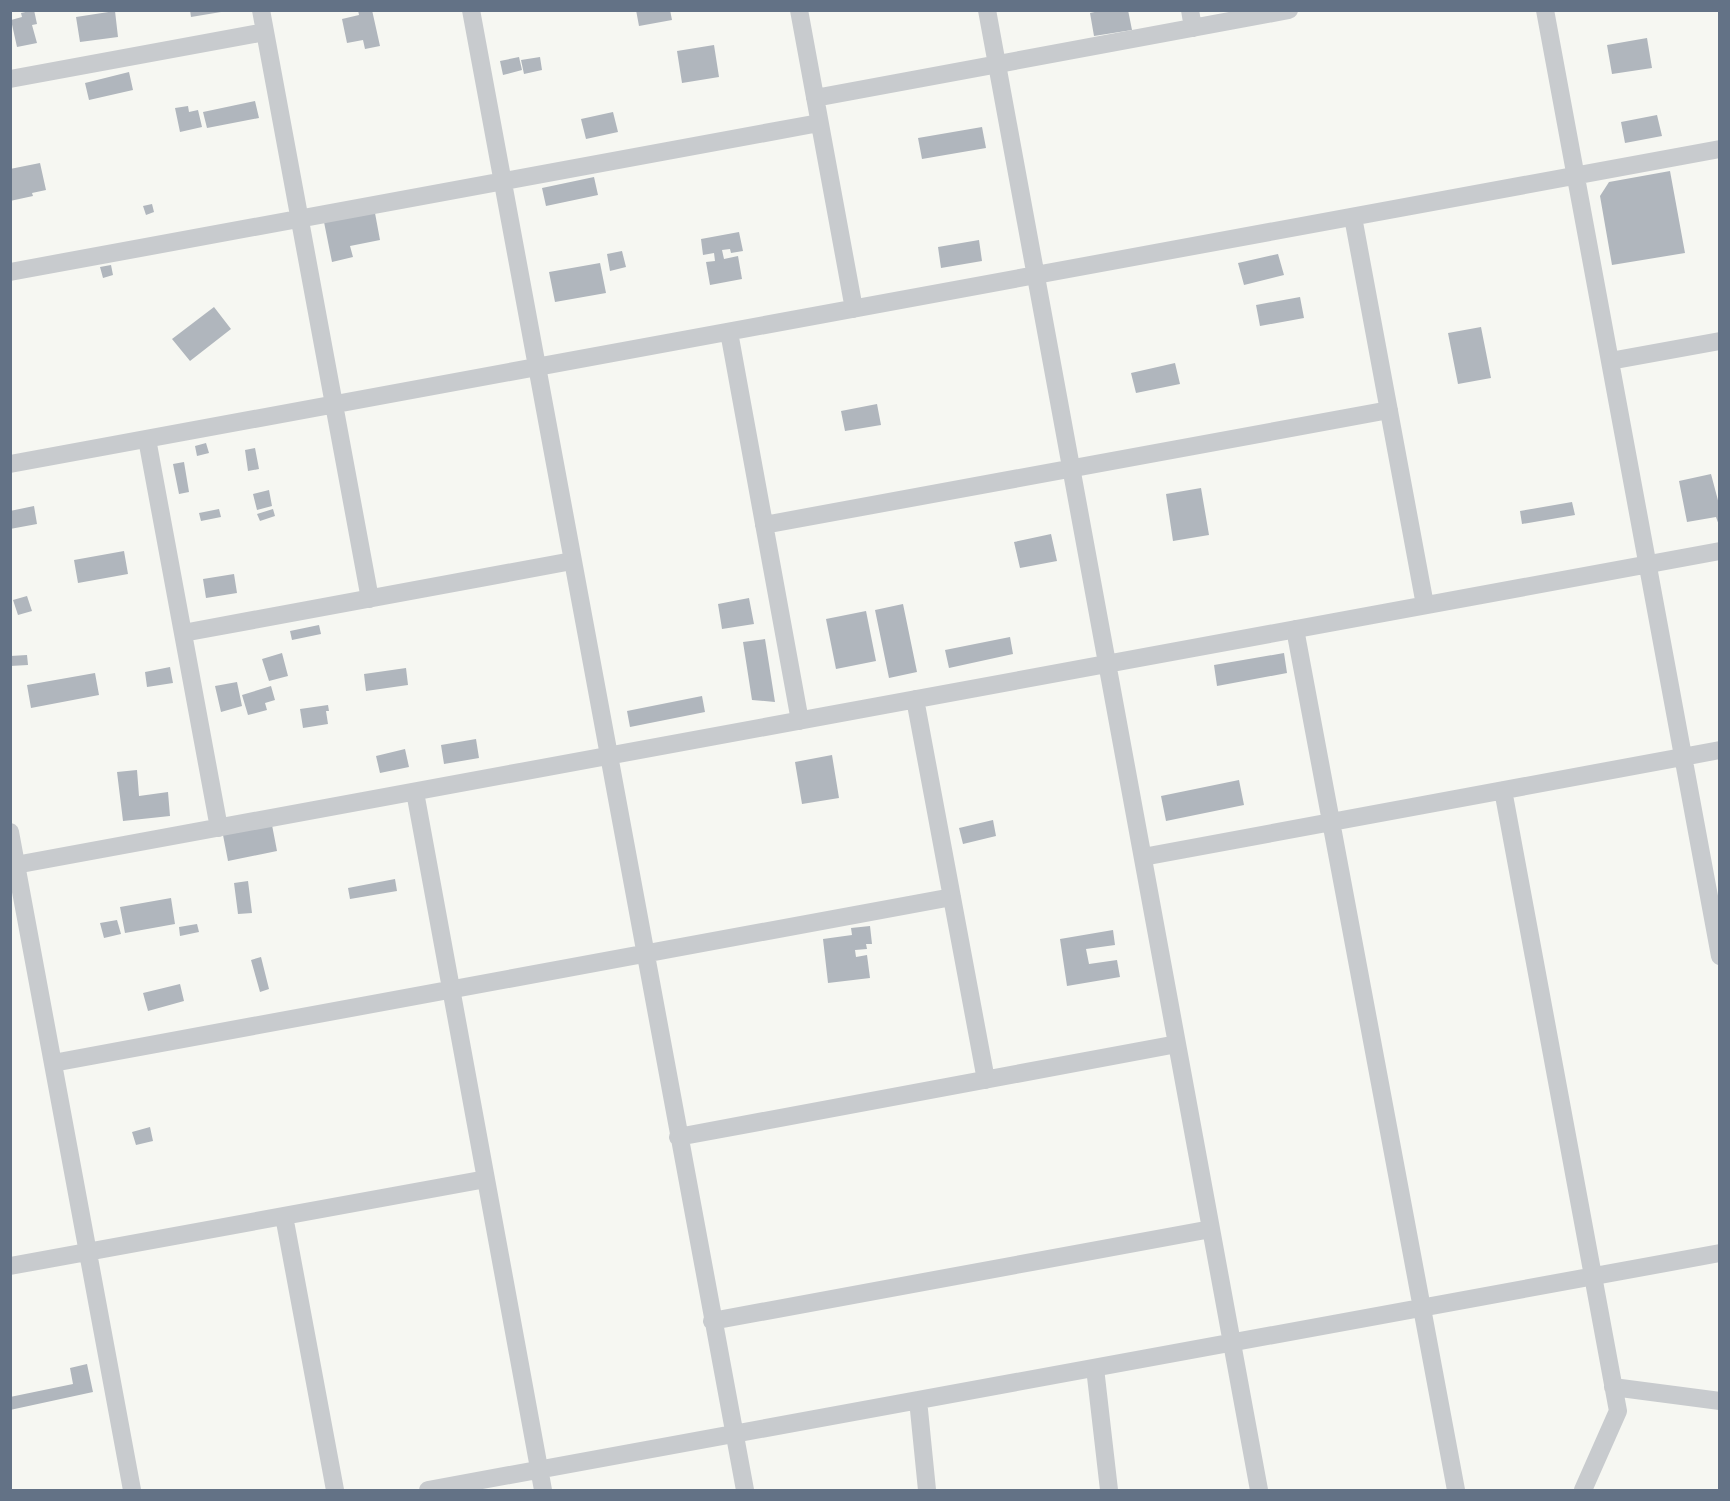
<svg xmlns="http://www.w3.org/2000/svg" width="1730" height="1501" viewBox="0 0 1730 1501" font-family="Raleway,sans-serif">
  <rect width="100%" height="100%" fill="#f6f7f2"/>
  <!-- building -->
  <path fill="#b0b6bd" d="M34,10L37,24L32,25L37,43L17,47L11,20L22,17L21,13Z
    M190,10H221V12L191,17Z
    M358,10H372L380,46L365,49L363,40L347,43L342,19L359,15Z
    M636,10H670L672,20L639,26Z
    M1104,10H1128L1132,30L1094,36L1090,13Z
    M115,11L118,37L80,42L76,17Z
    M1647,38L1652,68L1612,74L1607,45Z
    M714,45L719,77L682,83L677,51Z
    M519,57L522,70L503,75L500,61Z
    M540,57L542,70L524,74L521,60Z
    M129,72L133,90L89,100L85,83Z
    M255,101L259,118L207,128L203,112Z
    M188,106L189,112L198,110L202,127L180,132L175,108Z
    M613,112L618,132L586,139L581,119Z
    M1657,115L1662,136L1625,143L1621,122Z
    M982,127L986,148L922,159L918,138Z
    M40,163L46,190L32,193L33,196L10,201V169Z
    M1670,171L1685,253L1612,265L1600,196L1609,182Z
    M594,177L598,195L546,206L542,188Z
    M152,204L154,212L146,215L143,206Z
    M375,213L380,240L350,246L353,257L332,262L324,222Z
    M739,232L743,251L731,253L730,249L722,250L724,259L738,256L742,279L710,285L706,262L715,261L714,253L703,255L701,239Z
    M979,240L982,261L941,268L938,247Z
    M622,251L626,267L610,271L607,254Z
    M1278,254L1284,275L1244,285L1238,263Z
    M600,263L606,293L555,302L549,272Z
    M111,265L113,275L103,278L100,267Z
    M1300,297L1304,318L1260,326L1256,305Z
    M214,307L231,329L190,361L172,339Z
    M1481,327L1491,378L1458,384L1448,333Z
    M1175,363L1180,384L1136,393L1131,373Z
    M877,404L881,425L845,431L841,411Z
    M206,443L209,453L197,456L195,446Z
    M255,448L259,469L248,471L245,450Z
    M184,462L189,492L179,494L173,464Z
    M1711,474L1720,508V528L1716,517L1687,522L1679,481Z
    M1201,488L1209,535L1173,541L1166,494Z
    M269,490L272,506L257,510L253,494Z
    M1572,502L1575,515L1522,524L1520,511Z
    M34,506L37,524L10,529V511Z
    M219,509L221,517L201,521L199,513Z
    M273,509L275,516L260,521L257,514Z
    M1051,534L1057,561L1020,568L1014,542Z
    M124,551L128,574L78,583L74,560Z
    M234,574L237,593L206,598L203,579Z
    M27,596L32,611L18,615L13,600Z
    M749,598L754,624L722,629L718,604Z
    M903,604L917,672L889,678L875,610Z
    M866,611L876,661L836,669L826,619Z
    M319,625L321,634L292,640L290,631Z
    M1010,637L1013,654L949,668L945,650Z
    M765,639L775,702L752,700L743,642Z
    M282,653L288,676L269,681L262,659Z
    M1284,653L1287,673L1217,686L1214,665Z
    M27,655L28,665L10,666V656Z
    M170,667L173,683L147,687L145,672Z
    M406,668L408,685L366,691L364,674Z
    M95,673L99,695L31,708L27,685Z
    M237,682L242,706L221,712L215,686Z
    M271,686L275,700L265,703L267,710L248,715L242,695Z
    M702,696L705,712L630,727L627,711Z
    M328,705L329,711H326L328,724L303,728L300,709Z
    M476,739L479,758L444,764L441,745Z
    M405,749L409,767L380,773L376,756Z
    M832,755L839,798L802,804L795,762Z
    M137,770L139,796L168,792L170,816L123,821L117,772Z
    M1239,780L1244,805L1166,821L1161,796Z
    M993,820L996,836L963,844L959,828Z
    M272,825L277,851L228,861L223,835Z
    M395,879L397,891L350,899L348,888Z
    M248,881L252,913L238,914L234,883Z
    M171,898L175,924L125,933L120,907Z
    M117,920L121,934L104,938L100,923Z
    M197,924L199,932L180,936L179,927Z
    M870,926L872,944H866L867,949L855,950L856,957L867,955L870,978L828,983L823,939L852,935L851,928Z
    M1113,930L1115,945L1086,949L1089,964L1117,960L1120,977L1067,986L1060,939Z
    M261,957L269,989L260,992L251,960Z
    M180,984L184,1001L148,1011L143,993Z
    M150,1127L153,1141L136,1145L132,1132Z
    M87,1364L93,1392L10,1410V1397L73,1384L70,1368Z"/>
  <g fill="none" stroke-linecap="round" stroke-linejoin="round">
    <!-- minor -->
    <path stroke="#c8cbce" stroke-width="18" d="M261,10L370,599
      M471,10L745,1490
      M799,10L854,309
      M987,10L1259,1490
      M1190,10L1193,28
      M1545,10L1720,956
      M10,79L265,32
      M815,98L1289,10
      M1353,217L1425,605
      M10,272L819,123
      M729,332L800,721
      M1610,361L1720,341
      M147,439L219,828
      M10,464L1720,149
      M764,525L1389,410
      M1295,629L1456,1490
      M183,633L572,561
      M915,699L986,1080
      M1503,790L1618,1411L1583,1490
      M415,792L543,1490
      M10,832L132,1490
      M1143,857L1720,750
      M10,866L1720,551
      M53,1063L952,897
      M678,1137L1177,1044
      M284,1216L335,1490
      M10,1266L486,1179
      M712,1321L1211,1229
      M1095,1368L1109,1490
      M1613,1387L1720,1401
      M918,1400L927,1490
      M428,1490L1720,1253"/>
  </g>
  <!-- border -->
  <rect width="1730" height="1501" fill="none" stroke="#637286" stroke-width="24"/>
</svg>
